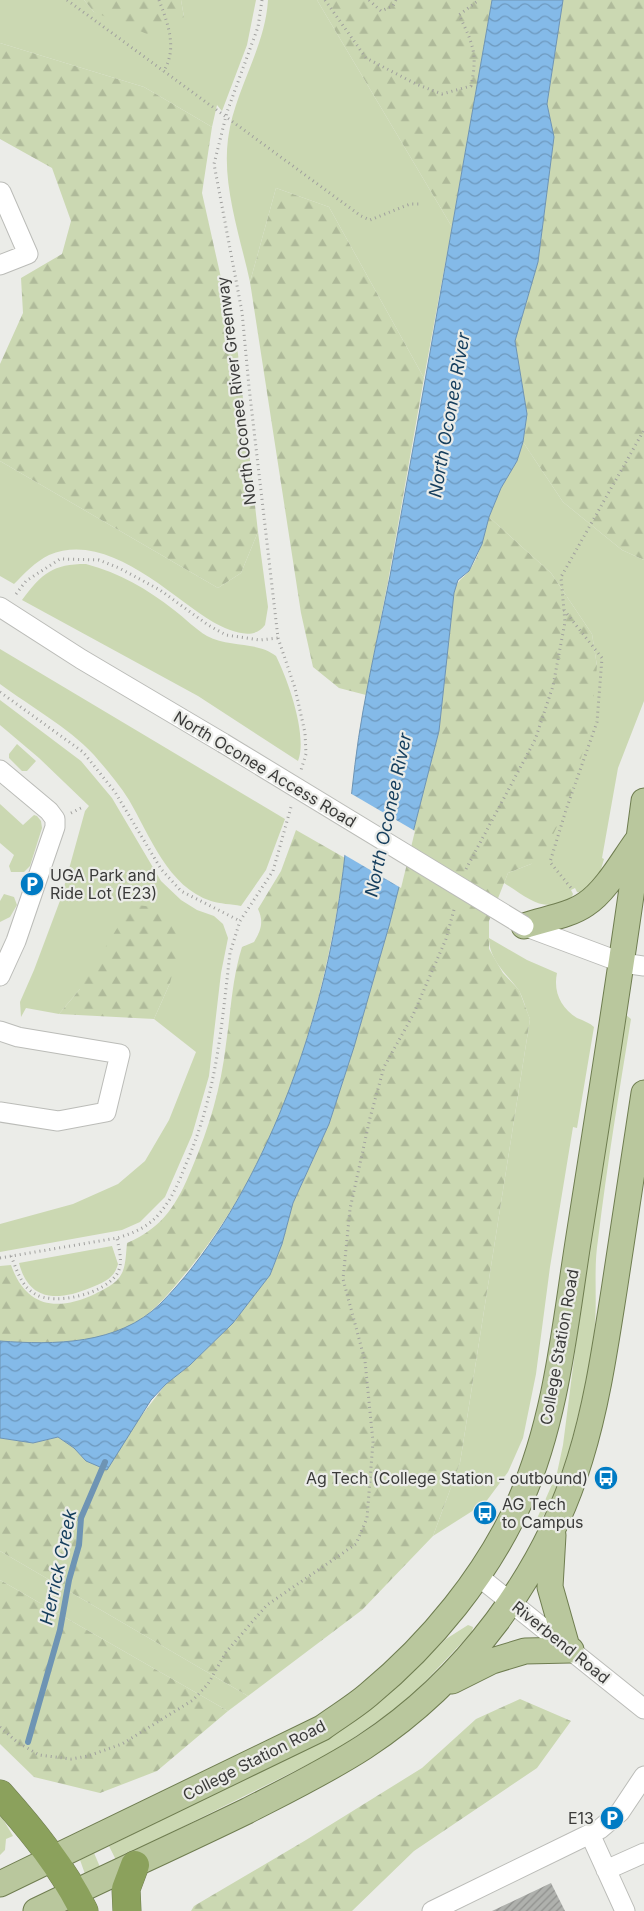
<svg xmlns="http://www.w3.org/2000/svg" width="644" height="1911" viewBox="0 0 644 1911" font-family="Inter,sans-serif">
  <defs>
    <pattern id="forest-firs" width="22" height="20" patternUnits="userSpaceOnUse" patternTransform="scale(1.25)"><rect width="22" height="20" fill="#cbd8b2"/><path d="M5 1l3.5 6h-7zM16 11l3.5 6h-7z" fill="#afba9a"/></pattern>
    <pattern id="water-waves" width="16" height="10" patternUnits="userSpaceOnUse" patternTransform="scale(1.25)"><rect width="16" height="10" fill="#84bae8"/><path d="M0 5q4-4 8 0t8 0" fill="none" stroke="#6d98bd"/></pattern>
    <pattern id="building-hatch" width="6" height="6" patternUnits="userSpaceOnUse" patternTransform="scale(1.25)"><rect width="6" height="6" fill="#afb1ad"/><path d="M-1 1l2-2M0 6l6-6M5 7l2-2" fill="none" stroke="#90918e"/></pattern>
  </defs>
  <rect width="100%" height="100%" fill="#ebece8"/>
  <!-- grass -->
  <path fill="#cbd8b2" d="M0,0H84L94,12L184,17L181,0H256L247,45L222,111L217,105L212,127L144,87L0,43Z
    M268,0H317L452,227L424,378L329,207L276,188L250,282C240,236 222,186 228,139C234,91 265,49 268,0Z
    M523,442L563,502L622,550L644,560V701L618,768L602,858L604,859L599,876L584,894L577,892L575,888L571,890L573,894L570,901C539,912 529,898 504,883L508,873L531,864L597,666L592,634L551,573L489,517L501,488L517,461Z
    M0,461L218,588L241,573L258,532L268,607L265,625C253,642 228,630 213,622C169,595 107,530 49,555C35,562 25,573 14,584L0,576Z
    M86,564C120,573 147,589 174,610C185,618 195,629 207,636C230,648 257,641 276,656C288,680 308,736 298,761L198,696L22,600C42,573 53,564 86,564Z
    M0,649L285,819L266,870L241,906C231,904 220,904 211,901C168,887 150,836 129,800C119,784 106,769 94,755C68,727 31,707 0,684Z
    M0,700L81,761L112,798L161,881L181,900L197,910L214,916L223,924L228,938L221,973L209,1076L192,1135L165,1197L140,1222L122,1230L0,1252V1224L73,1204L118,1184L145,1161L169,1120L196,1052L154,1019L170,983L80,989L59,1014L26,1008L21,1017L20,1002L34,970L61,898L85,811L89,806L39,758L0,725Z
    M17,744L36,761L27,771H22L9,758V754Z
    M0,804L23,825L34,815L37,816L41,821L42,828L30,866L24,872H11L9,866L14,855L0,843Z
    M4,894L14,897L17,905L10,917L0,922V901Z
    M489,938L527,960L557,973C553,992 561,1008 577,1018C584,1021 590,1023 594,1027L577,1128L573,1127L550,1267L536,1374L523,1438L508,1472L485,1503L433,1536L460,1463L530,1019C526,1010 523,997 518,989C506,973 489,960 489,938Z
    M626,1015L631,1019C619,1092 607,1166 598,1240C593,1271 598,1303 594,1334C589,1374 562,1507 532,1530L557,1473L563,1445L578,1328L624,1016Z
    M112,1246L118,1264C114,1279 104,1282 90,1288C58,1301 29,1302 19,1263Z
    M0,1551L248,1696L228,1711L0,1580Z
    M468,1625L473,1627L472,1632L419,1688L394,1710L333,1752L116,1860L109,1846L317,1743L381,1699L405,1679L446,1639Z
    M0,1814L13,1836L6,1839L5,1850L0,1855Z
    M94,1853L100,1867L85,1874L80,1860Z"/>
  <!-- forest -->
  <path fill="url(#forest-firs)" d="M84,0H181L184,17L147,34L94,12Z
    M317,0H492L452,227Z
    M563,0H644V560L622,550L563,502L523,442L527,414L515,341L538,262L554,137L547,104Z
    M0,43L144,87L212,127L202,193L238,354L258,532L241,573L218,588L0,461V364L23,313L21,278L62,254L71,221L52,168L0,139Z
    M276,188L329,207L424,378L389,576L366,695L339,688L313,667L301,613L250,282Z
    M489,517L551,573L592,634L597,666L591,722L569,802L547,847L531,864L508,873L489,921V949L503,973L519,990L530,1019L460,1463L433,1536L362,1610L248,1696L0,1551V1438L33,1443L58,1437L74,1448L86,1461L138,1420L166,1384L190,1365L233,1323L270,1275L282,1244L293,1203L329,1124L354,1047L389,926L439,731L454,593C459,577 461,581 469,571C480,556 484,534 489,517Z
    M296,830L345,858C326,1002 283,1153 190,1268C173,1288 157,1310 134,1324C96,1346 42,1344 0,1341V1266L11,1265C26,1307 56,1312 95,1294C104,1289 117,1284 122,1273C126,1265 126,1252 127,1243C164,1227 177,1204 192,1168C209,1128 221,1088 226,1044C231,1011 232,979 242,947L254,942C261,930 264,922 258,909L281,871Z
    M137,905L153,907L175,920L180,943L170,983L154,1019L59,1014L80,989L127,912Z
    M0,1580L228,1711L157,1771L100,1793L34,1777L0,1744Z
    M520,1699L571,1721L537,1768L414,1851L352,1911H191L194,1906L306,1840L422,1768L476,1719Z"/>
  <!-- water -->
  <path fill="url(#water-waves)" stroke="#6e94b4" d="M492,0H563L547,104L554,137L538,262L515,341L527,414L523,442L517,461L501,488L489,517L482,544L469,571L458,580L454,593L439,731L389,926L354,1047L329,1124L293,1203L282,1244L270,1275L233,1323L190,1365L166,1384L151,1400L107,1470L86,1461L74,1448L58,1437L33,1443L0,1438V1341C54,1345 118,1345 160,1304C252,1212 313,1051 335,925C348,854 350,782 363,711C371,666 381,621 390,576C425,384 458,192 492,0Z"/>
  <!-- pier -->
  <path fill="#ebece8" d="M350,793L415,831L401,888L343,854Z"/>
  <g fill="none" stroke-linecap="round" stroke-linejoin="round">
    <!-- stream -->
    <path stroke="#6e94b4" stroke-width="6" d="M28,1742L60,1630L69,1580L79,1545L81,1518L105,1462"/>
  </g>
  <!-- building -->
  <path fill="url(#building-hatch)" d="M551,1883L565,1911H492Z"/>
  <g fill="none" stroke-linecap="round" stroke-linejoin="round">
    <!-- minor casing -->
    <g stroke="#bbbcb8" stroke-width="21">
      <path id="minor" d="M0,265L28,254L1,192
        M0,607L81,659L223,743
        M0,770L49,811L55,819V827L16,941L0,976
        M524,926L623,963L644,966
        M0,1031L18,1037L120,1054L106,1112L58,1121L0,1112
        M478,1576L644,1709
        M590,1834L625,1911
        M606,1870L644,1853
        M432,1911L600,1829L620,1812L644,1776"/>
    </g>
    <!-- major casing -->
    <g stroke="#6f7d50" stroke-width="27">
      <path id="major" d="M524,926C544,919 569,916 586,904C606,891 623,860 637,841
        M553,1535L550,1587L567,1647
        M452,1681L492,1661L525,1651L571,1650
        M0,1884L322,1728C337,1717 354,1707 368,1695C431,1643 487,1575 521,1499C557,1417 565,1324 579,1236C602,1091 625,946 644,801
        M36,1911C106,1877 177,1845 247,1811C286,1791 327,1771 364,1747C465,1681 545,1574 580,1459C597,1404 605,1348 614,1291C624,1225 634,1159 644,1093"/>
    </g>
    <!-- highway casing -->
    <g stroke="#6f7d50" stroke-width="29">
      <path id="highway" d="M0,1794C32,1830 63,1868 84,1911
        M127,1911L126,1889L135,1865"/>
    </g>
    <!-- path -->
    <path stroke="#a0a09e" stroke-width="3" stroke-dasharray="1 4" stroke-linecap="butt" d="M67,0L361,216L370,220L410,204H422
      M159,0C168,24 178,49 163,72
      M262,0L258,27L227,112L214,164L242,312L249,387L278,638L295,688L305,733L306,754L301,770
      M325,0L366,58L416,84L442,94L471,86C478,54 473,44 459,15L479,0
      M369,0L381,11L393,6L396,0
      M16,594L26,581L60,559L99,560L119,568L160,590L208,625L226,635L260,640L278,638
      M564,610L602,658L597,722L566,810L550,862L571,888
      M0,692L83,752L115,792L161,869L181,891L240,921
      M71,813L81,808
      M466,869L535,740L553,686L565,622L561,577L644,430
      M11,1256C17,1270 21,1286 35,1294C54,1306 107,1294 118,1272C123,1262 119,1249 117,1238
      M0,1258L117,1238C134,1233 148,1227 159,1214C172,1199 179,1182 186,1164C217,1092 221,1030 230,953L240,921L273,871L291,807
      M0,1727L17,1742L39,1755L71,1759L88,1756L122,1744L193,1700L208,1684L226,1652L267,1605L356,1544L367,1518L373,1442L365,1361L343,1279L350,1209L370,1118L384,1067L413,1015L446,939L455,906"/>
    <!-- minor -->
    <use href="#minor" stroke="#fff" stroke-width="19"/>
    <!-- major -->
    <use href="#major" stroke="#b9c79d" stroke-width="25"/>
    <!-- highway -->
    <use href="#highway" stroke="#8ba15c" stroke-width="28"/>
    <!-- minor-bridge casing -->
    <g stroke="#bbbcb8" stroke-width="21" stroke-linecap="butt">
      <path id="minor-bridge" d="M223,743L524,926"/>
    </g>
    <!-- minor-bridge -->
    <use href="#minor-bridge" stroke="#fff" stroke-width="19"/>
  </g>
  <!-- icons -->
  <defs>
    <g id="parking-disc" transform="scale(1.25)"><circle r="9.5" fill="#007bc4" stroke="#ebece8"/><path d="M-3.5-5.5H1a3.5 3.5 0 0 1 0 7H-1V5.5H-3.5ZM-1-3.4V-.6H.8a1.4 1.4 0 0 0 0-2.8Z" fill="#fff"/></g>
    <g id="bus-disc" transform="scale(1.25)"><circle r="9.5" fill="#007bc4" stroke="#ebece8"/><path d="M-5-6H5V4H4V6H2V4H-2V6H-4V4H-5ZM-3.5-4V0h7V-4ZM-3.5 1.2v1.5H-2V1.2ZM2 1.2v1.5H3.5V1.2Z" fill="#fff"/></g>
  </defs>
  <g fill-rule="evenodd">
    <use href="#parking-disc" x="32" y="884"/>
    <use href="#bus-disc" x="606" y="1478"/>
    <use href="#bus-disc" x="485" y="1513"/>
    <use href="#parking-disc" x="612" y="1818"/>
  </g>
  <g text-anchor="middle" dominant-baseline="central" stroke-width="4.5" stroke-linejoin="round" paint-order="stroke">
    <!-- street labels -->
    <g font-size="16" fill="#3b3b3a" stroke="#ebece8">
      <text transform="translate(236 391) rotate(-97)">North Oconee River Greenway</text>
      <text transform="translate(265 769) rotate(31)">North Oconee Access Road</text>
      <text transform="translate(559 1347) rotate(-80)">College Station Road</text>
      <text transform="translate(561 1642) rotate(39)">Riverbend Road</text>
      <text transform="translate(254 1760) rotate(-27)">College Station Road</text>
    </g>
    <!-- poi labels -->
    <g font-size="16" fill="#3b3b3a" stroke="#ebece8" text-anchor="start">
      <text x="50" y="875">UGA Park and<tspan x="50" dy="18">Ride Lot (E23)</tspan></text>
      <text x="588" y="1478" text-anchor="end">Ag Tech (College Station - outbound)</text>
      <text x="502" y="1504">AG Tech<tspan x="502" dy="18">to Campus</tspan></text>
      <text x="594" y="1818" text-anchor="end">E13</text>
    </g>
    <!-- water labels -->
    <g font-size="18" font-style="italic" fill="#153e5d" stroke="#ebece8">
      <text transform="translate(449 415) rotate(-80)">North Oconee River</text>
      <text transform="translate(388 815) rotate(-78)">North Oconee River</text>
      <text transform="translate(58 1567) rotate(-78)">Herrick Creek</text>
    </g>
  </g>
</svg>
